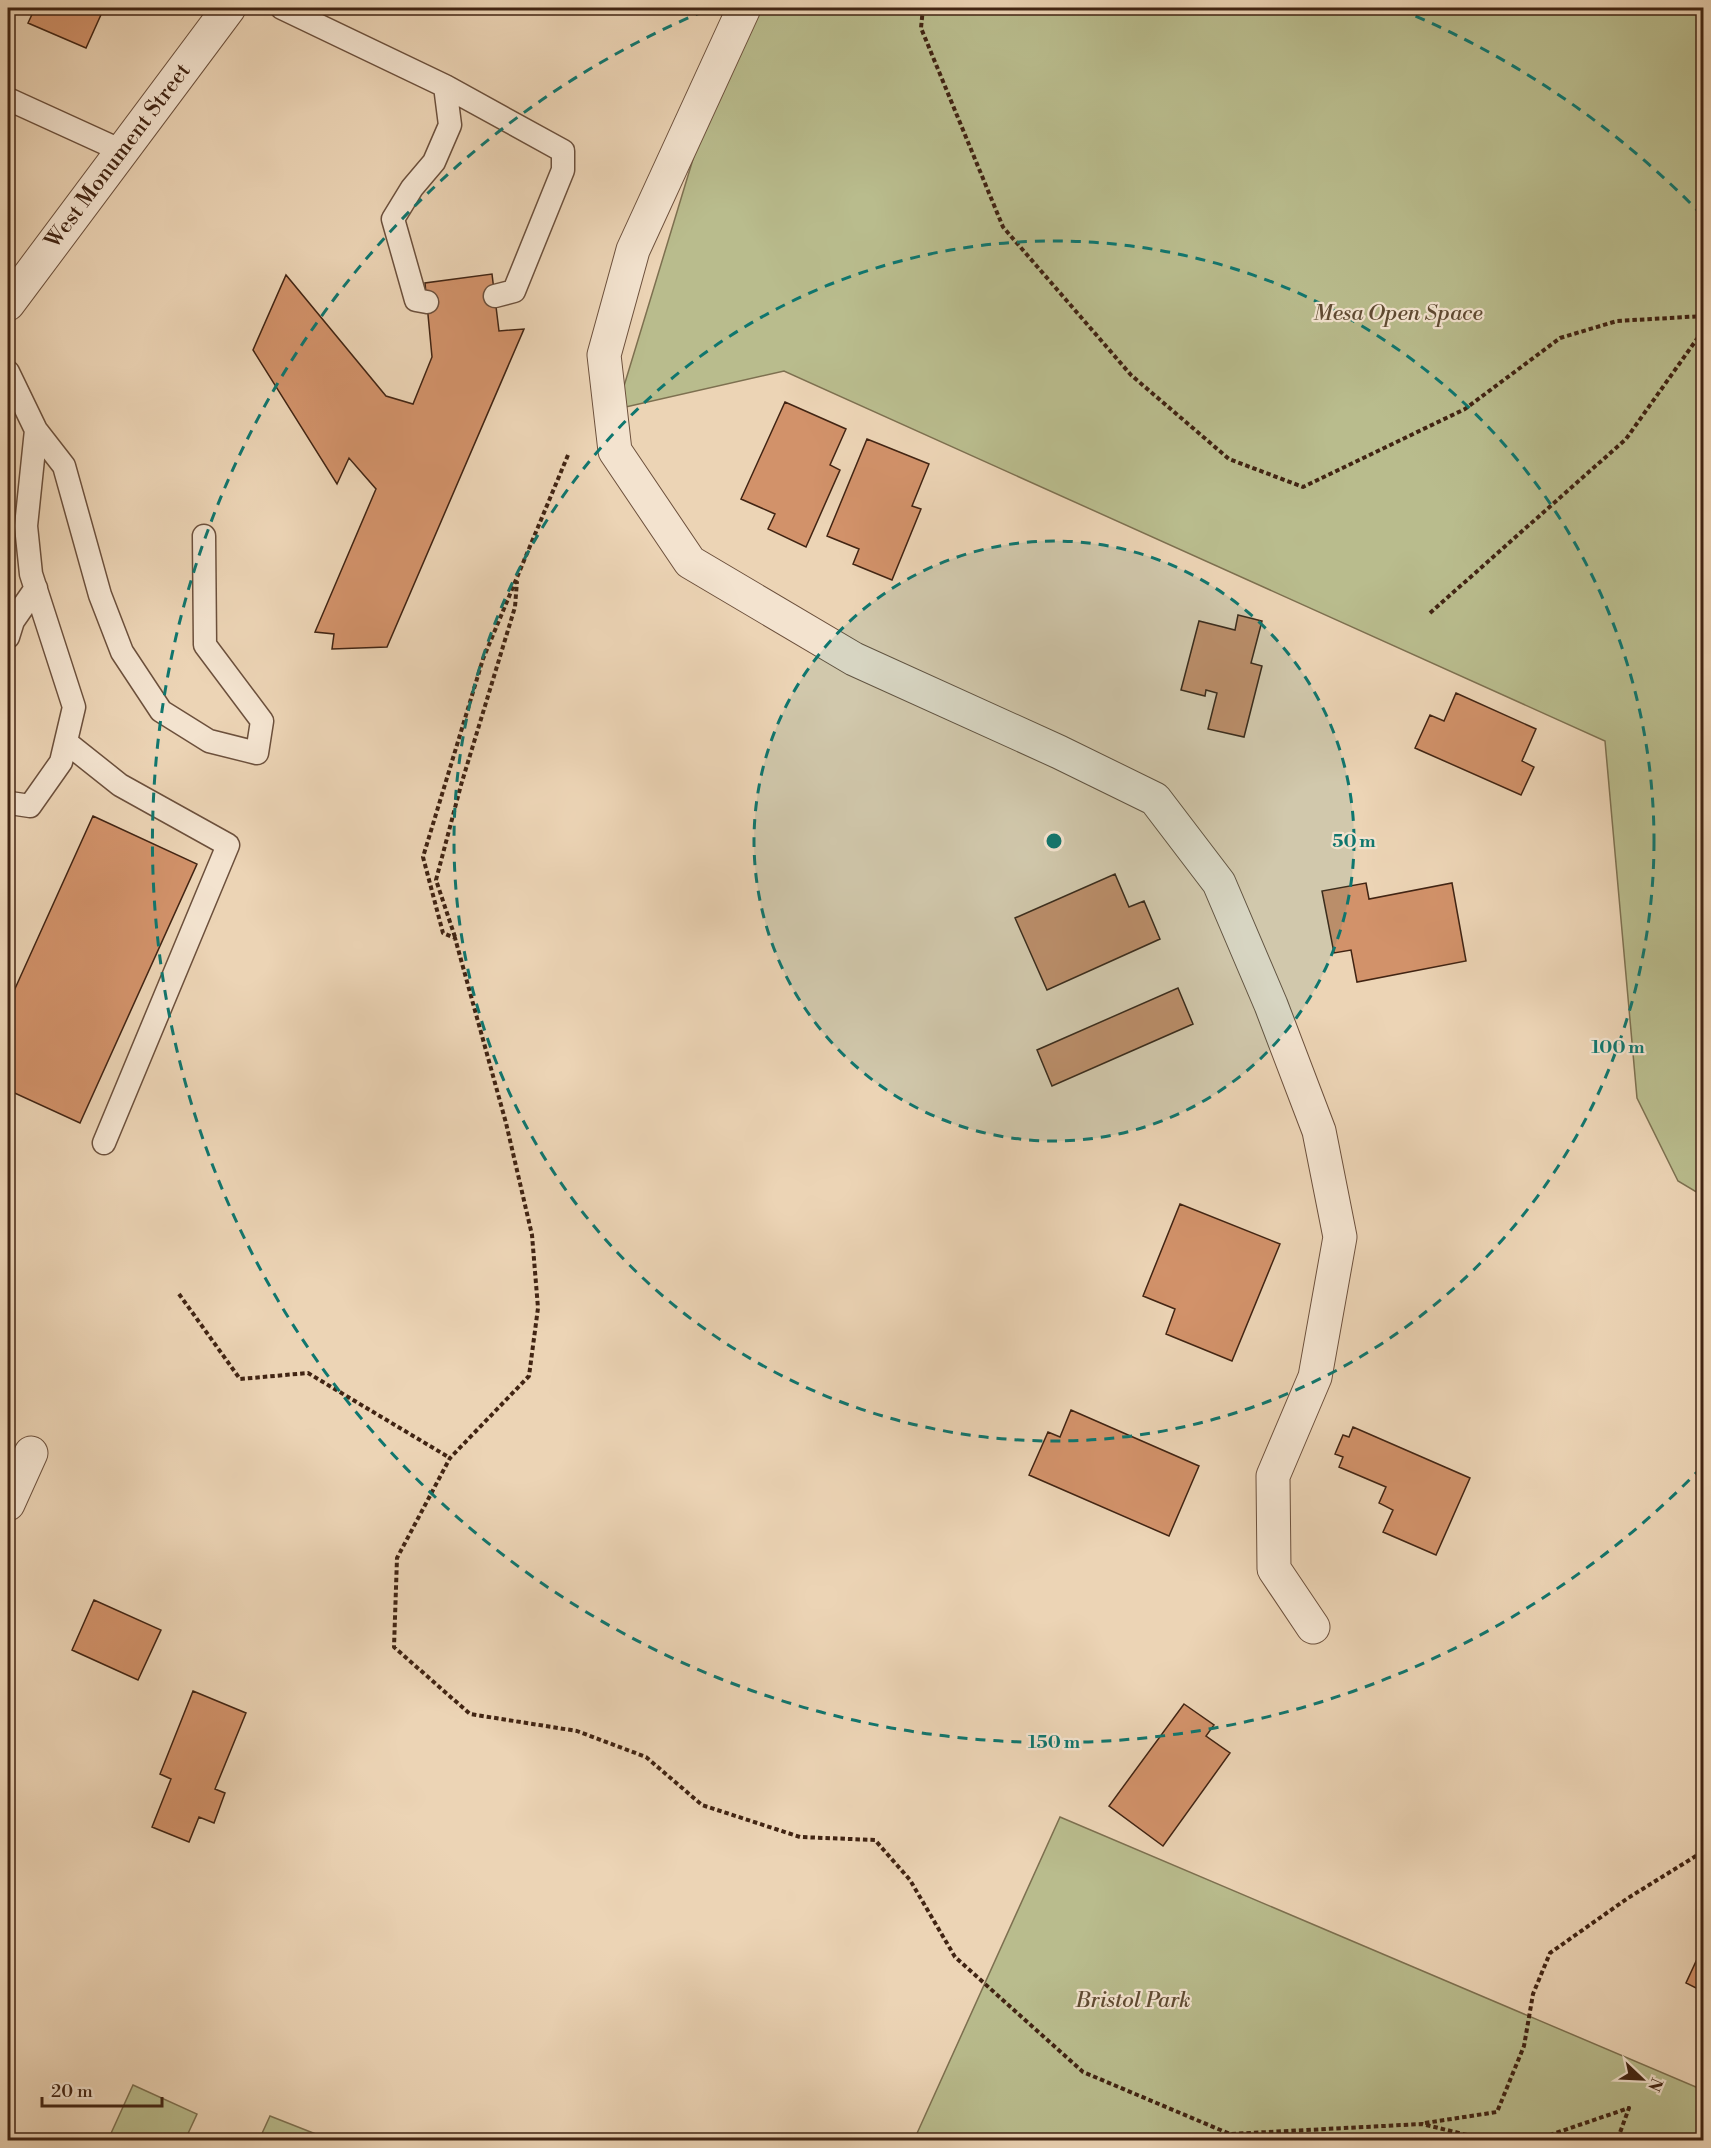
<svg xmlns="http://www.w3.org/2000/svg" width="1711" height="2148" viewBox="0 0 1711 2148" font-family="'Libre Bodoni',serif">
  <rect width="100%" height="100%" fill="#ecd4b5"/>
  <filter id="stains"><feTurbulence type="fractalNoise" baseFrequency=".00333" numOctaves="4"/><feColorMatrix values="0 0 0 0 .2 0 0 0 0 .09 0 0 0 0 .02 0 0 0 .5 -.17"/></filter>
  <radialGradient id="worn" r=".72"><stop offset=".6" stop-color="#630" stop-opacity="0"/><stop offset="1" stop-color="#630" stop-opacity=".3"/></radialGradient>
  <!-- green -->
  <path fill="#b9bc8d" stroke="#7d7050" stroke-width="1.5" d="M739,8H1703V1196L1678,1181L1637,1098L1605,741L784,371L617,409Z
    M1060,1817L1703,2090V2140H914Z
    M133,2085L197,2114L185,2140H108Z
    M270,2116L331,2140H259Z"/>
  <!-- building -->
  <path fill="#d2926a" stroke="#412413" stroke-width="1.5" d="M35,8H104L86,48L28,23Z
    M492,274L499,331L524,329L387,647L332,649L334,634L315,632L376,489L349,458L337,484L253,350L286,275L386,396L413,404L432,357L425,283Z
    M785,402L846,429L830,465L840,470L806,547L768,529L775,514L741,499Z
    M867,439L929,464L912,506L921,509L892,580L853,564L859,549L827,536Z
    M1238,615L1262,621L1251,663L1262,666L1244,737L1208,729L1217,693L1206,690L1205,696L1181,690L1199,621L1235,630Z
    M1456,693L1536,729L1522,761L1534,767L1521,795L1415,748L1430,715L1444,721Z
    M93,816L197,864L80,1123L8,1090V994L9,991L13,993Z
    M1115,874L1129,907L1144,901L1160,939L1047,990L1015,918Z
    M1366,883L1369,899L1452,883L1466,961L1357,982L1351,950L1334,953L1322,891Z
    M1178,988L1193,1024L1052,1086L1037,1050Z
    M1180,1204L1280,1244L1232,1361L1166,1334L1175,1309L1143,1296Z
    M1071,1410L1199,1466L1169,1536L1029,1475L1048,1432L1060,1437Z
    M1353,1427L1470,1478L1436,1555L1383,1532L1393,1510L1379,1503L1386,1487L1339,1467L1343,1457L1335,1454L1343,1435L1349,1437Z
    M94,1600L161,1630L138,1680L72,1650Z
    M193,1691L246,1713L215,1789L225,1793L214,1823L199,1817L189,1842L152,1827L171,1779L160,1774Z
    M1184,1704L1214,1725L1206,1736L1230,1753L1163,1846L1109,1806Z
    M1704,1944V1992L1686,1983Z"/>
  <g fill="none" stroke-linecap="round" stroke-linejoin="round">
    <!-- service casing -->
    <g stroke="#6c503c" stroke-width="25">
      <path id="service" d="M282,8L445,86L563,151V170L514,291L495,296
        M8,99L122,151
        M427,302L416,300L393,219L412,188L434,162L450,125L445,86
        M8,372L36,430L26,526L31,574L74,707L61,762L30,806L10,803L8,801
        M36,430L64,466L100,595L122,652L161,711L209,741L257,753L262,721L205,645L204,536
        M8,637L13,621L36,588
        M66,742L120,785L228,845L104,1143"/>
    </g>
    <!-- minor casing -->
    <g stroke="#6c503c" stroke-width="35">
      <path id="minor" d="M744,8L633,250L604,355L615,451L690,562L854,659L1059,752L1155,799L1219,883L1271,1005L1319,1131L1340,1237L1315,1377L1273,1476L1274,1569L1313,1627
        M8,304L229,8
        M8,1504L31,1453"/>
    </g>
    <!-- path -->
    <path stroke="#412413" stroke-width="4" stroke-dasharray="4.5 3" stroke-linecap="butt" d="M923,8L921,28L1003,227L1131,375L1229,459L1303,487L1465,409L1560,338L1617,321L1704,316
      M568,455L483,659L423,857L443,933L455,938L506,1123L532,1235L538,1308L529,1376L450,1458L397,1558L394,1647L470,1714L577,1731L646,1757L702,1805L800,1837L875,1840L910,1880L955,1957L1083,2072L1230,2134L1422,2124L1488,2140
      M1430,613L1626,439L1704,329
      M455,937L436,880L461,785L515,607L517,581
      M179,1294L240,1379L308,1373L450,1458
      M1425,2123L1497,2112L1524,2046L1533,1994L1550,1953L1628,1898L1704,1851
      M1520,2140L1544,2137L1629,2108L1618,2138L1615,2140"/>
    <!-- service -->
    <use href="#service" stroke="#f3e3cf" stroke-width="22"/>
    <!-- minor -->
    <use href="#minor" stroke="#f3e3cf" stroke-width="33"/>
  </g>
  <!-- distance rings -->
  <circle cx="1054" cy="841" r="300" fill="#0f766e" fill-opacity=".12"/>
  <g fill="none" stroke="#0f766e" stroke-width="3" stroke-dasharray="10 8">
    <circle cx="1054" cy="841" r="300"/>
    <circle cx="1054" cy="841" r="600"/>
    <path d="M1702 1467A901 901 0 1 1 709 9M1399 9A901 901 0 0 1 1702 215"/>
  </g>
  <g text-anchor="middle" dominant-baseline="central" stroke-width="4.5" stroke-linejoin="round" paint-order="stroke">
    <!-- street labels -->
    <g font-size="22" fill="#412413" stroke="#f3e3cf">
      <text transform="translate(118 156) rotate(-53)">West Monument Street</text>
    </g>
    <!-- park labels -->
    <g font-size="22" font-style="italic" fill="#5f4a32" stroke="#f3e3cf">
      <text x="1398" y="313">Mesa Open Space</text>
      <text x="1133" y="2000">Bristol Park</text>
    </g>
  </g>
  <circle cx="1054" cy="841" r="9" fill="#0f766e" stroke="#f3e3cf" stroke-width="3"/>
  <g font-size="18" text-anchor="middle" font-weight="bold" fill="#0f766e" stroke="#f3e3cf" stroke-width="4.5" stroke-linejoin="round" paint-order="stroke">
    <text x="1354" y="847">50 m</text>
    <text x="1618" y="1053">100 m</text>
    <text x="1054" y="1748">150 m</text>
  </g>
  <!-- margin -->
  <rect width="1711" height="2148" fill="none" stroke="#ecd4b5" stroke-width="30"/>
  <rect x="9" y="9" width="1693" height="2130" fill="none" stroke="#412413" stroke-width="3"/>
  <rect x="15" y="15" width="1681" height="2118" fill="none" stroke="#412413" stroke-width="1.5"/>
  <!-- north arrow -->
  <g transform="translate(1642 2079) rotate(113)" stroke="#f3e3cf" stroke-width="4.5" paint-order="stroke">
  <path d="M0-4.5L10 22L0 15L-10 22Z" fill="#412413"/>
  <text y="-9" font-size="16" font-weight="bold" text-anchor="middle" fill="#412413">N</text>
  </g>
  <!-- scale -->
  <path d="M42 2097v9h120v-9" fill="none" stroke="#412413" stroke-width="3"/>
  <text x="51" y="2097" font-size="18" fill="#412413" stroke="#f3e3cf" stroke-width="4.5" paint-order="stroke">20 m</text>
  <rect width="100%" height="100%" filter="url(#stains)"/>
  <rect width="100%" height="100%" fill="url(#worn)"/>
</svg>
